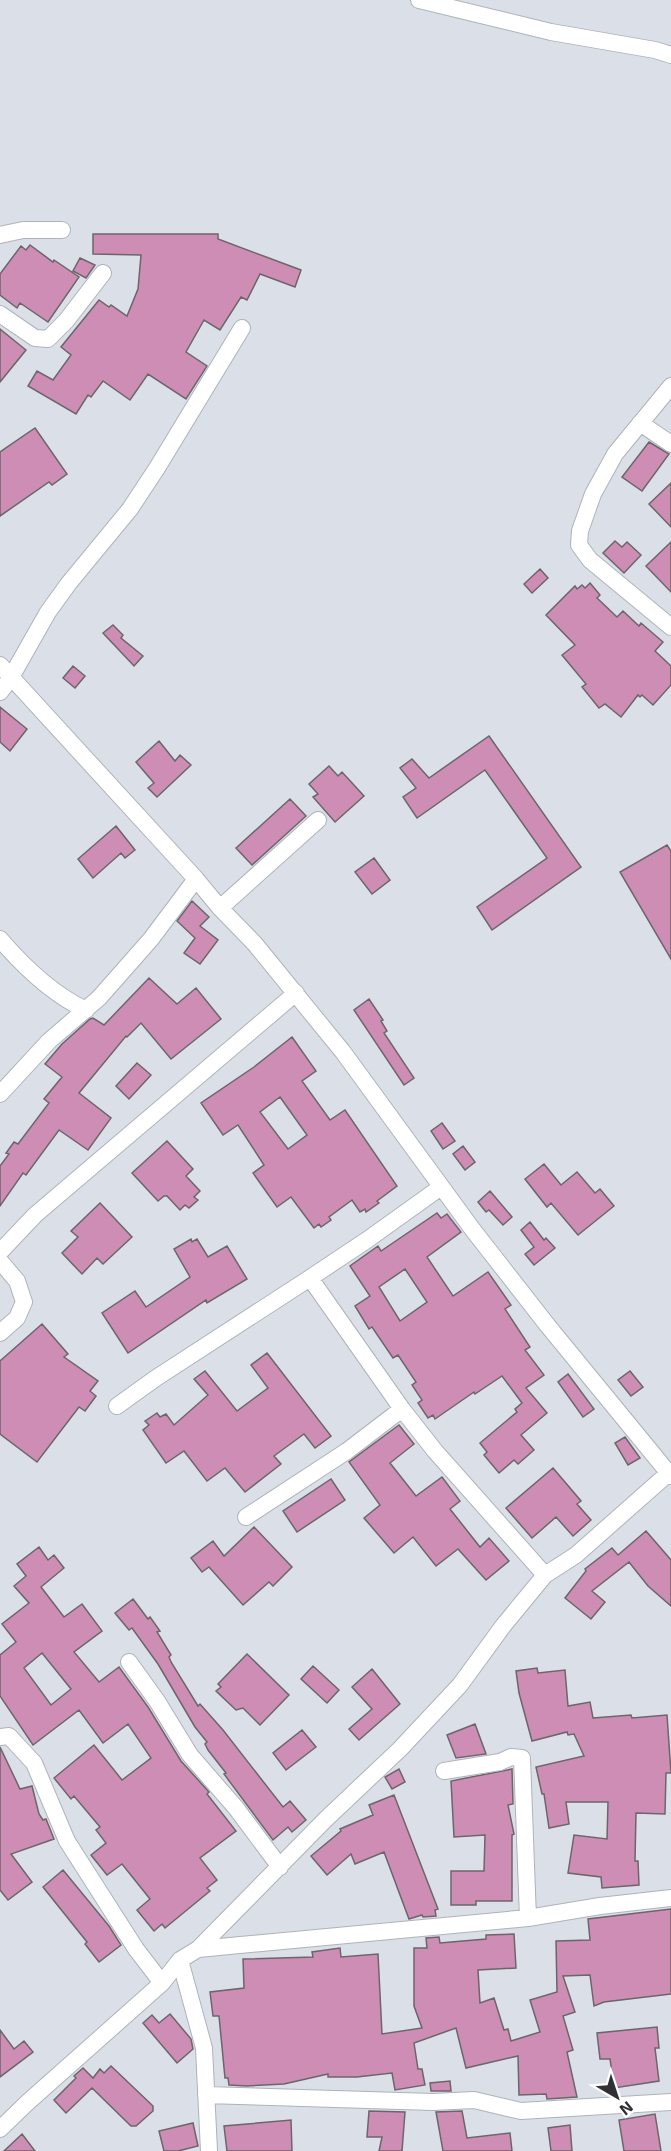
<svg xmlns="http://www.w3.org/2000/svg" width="671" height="2151" viewBox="0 0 671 2151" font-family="'Exo 2',sans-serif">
  <rect width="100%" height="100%" fill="#dbe0e8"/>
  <!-- building -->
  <path fill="#cd8db5" stroke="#6d656a" stroke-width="1.5" fill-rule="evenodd" d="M93,234H218V239L301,270L295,287L260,274L247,300L241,297L220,330L204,320L186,352L207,366L186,399L148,374L130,400L103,381L91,397L88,395L76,414L28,386L37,371L53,380L71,355L61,347L99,300L109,307L111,305L127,316L138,289L141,255L93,254Z
    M30,245L53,262L54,260L79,277L48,322L20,303L17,308L0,295V274L21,246L26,250Z
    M80,258L95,265L86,278L73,271Z
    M0,329L26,350L0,382Z
    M35,428L67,474L52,485L49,482L0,516V452Z
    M649,442L669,454L642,491L622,477Z
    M671,483V527L649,504Z
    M615,541L622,547L627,542L641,555L624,573L603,553Z
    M671,542V592L646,566Z
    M540,569L548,578L532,593L524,584Z
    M590,583L600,595L597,598L617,617L623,611L639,626L641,623L663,642L655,651L671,666V685L653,705L642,695L640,697L638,695L621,717L605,704L599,708L582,687L586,684L562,655L575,645L546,615L575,586L577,589L582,585L585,588Z
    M113,625L123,635L121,638L143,656L134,666L103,633Z
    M73,666L85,676L75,688L63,678Z
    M0,707L27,729L10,751L0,742Z
    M489,736L581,867L492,930L477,907L547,858L485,770L417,818L403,797L416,788L400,768L412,759L429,778Z
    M159,741L175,761L180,755L191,765L157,797L148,788L154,783L136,762Z
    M329,766L338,776L342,772L364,796L335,822L313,797L318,794L309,784Z
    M290,799L306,816L252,865L236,848Z
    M116,826L135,850L125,858L121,853L93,878L78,859Z
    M667,845L671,851V959L620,872Z
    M374,858L390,880L372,894L355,872Z
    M192,901L209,917L200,926L218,940L200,964L184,953L195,938L177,921Z
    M149,978L177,1004L196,988L221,1019L171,1059L141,1023L127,1037L126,1036L79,1093L111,1118L88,1150L59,1130L26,1175L23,1173L0,1206V1166L9,1154L6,1153L14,1142L18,1144L49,1103L44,1099L62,1077L45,1064L62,1044L90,1019L93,1018L104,1025Z
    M369,999L383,1020L381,1021L387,1031L384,1033L414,1078L404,1085L354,1010Z
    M292,1037L316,1071L302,1081L330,1120L345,1110L397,1186L377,1201L379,1203L366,1212L365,1209L360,1212L352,1200L329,1217L331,1220L321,1227L319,1224L314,1228L291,1197L277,1207L253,1173L264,1165L238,1125L223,1135L201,1103L254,1067ZM280,1097L307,1135L288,1149L260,1112Z
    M137,1063L151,1075L129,1099L116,1086Z
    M442,1123L455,1141L443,1149L431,1131Z
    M167,1141L193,1169L186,1176L200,1191L194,1197L198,1200L189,1208L185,1205L180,1210L167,1196H164L158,1201L132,1173Z
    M463,1146L475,1162L465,1170L453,1154Z
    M544,1164L561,1185L577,1172L595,1193L600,1189L614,1206L578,1235L551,1203L547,1207L525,1179Z
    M490,1191L512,1217L503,1225L489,1210L486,1212L478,1202Z
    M100,1203L132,1237L103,1264L97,1258L82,1274L62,1253L78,1237L71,1231Z
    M437,1213L441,1218L447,1214L461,1232L427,1257L453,1296L488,1272L511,1305L505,1309L530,1347L525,1350L544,1375L526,1388L547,1413L521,1435L534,1450L518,1464L514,1460L499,1473L484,1455L487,1452L480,1443L517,1412L515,1409L522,1403L502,1376L475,1394L474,1392L435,1419L433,1415L428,1418L418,1403L422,1400L412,1385L416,1382L398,1355L393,1358L372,1327L369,1329L355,1306L370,1296L350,1266L378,1246L381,1251ZM405,1269L427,1302L400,1321L379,1287Z
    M530,1222L544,1240L546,1238L555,1248L534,1265L525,1254L534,1247L521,1230Z
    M191,1239L192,1242L197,1239L208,1257L227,1246L247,1279L207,1303L206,1300L128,1353L102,1313L135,1291L146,1307L190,1277L174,1249Z
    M42,1324L68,1354L64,1357L98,1381L90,1391L96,1396L85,1411L79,1407L37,1462L0,1434V1361Z
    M267,1353L331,1436L315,1448L304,1434L274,1456L281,1464L245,1492L225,1468L207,1481L184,1451L166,1463L143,1430L149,1425L145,1421L157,1413L160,1417L166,1414L174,1425L208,1395L194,1379L205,1371L237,1411L268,1388L251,1365Z
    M630,1371L643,1387L631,1396L618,1380Z
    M568,1374L594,1409L583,1417L558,1382Z
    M399,1425L414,1444L390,1463L416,1496L442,1477L460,1501L450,1509L480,1547L489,1538L509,1561L486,1580L458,1549L436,1566L413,1537L394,1553L364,1518L380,1505L349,1462Z
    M625,1437L640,1458L628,1465L615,1443Z
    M553,1468L581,1501L577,1504L591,1520L573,1536L556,1517L532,1538L506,1508Z
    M331,1479L345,1500L297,1532L283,1511Z
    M254,1527L292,1567L273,1586L269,1582L243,1605L209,1567L202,1572L191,1558L213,1541L224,1556Z
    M646,1531L671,1560V1606L648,1586L629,1562L592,1591L605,1602L591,1619L565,1598L586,1571L585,1569L612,1548L618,1555Z
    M39,1547L48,1560L54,1555L64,1568L41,1587L64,1617L82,1604L102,1631L74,1652L99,1682L119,1667L148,1707L181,1761L209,1792L207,1794L236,1831L200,1858L217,1880L207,1888L210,1891L165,1928L162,1924L154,1931L137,1910L150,1899L122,1864L107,1875L91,1855L106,1843L96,1830L100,1827L74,1796L71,1799L54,1778L94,1745L122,1780L151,1758L128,1724L103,1743L79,1710L33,1745L0,1696V1655L16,1642L2,1624L29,1603L14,1586L26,1576L17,1564ZM42,1653L71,1689L51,1705L24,1668Z
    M133,1599L148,1619L150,1617L160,1631L157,1632L171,1655L169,1657L171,1662L198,1706L200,1704L223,1730L283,1807L290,1801L306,1820L292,1832L288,1827L273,1840L224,1774L226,1773L208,1750L205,1744L207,1742L195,1727L158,1664L132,1628L129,1630L115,1613Z
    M247,1654L289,1695L260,1725L243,1708L236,1710L216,1691L221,1687L218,1684Z
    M313,1666L339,1690L327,1703L301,1679Z
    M537,1668L538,1673L565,1670L568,1706L590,1702L593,1718L631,1715L632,1718L667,1715L671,1773H666L665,1814L636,1813L635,1861H638L639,1885L602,1888L601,1877L568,1873L574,1835L607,1839L608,1802H566L569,1824L549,1828L544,1794H542L536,1767L584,1756L574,1734L568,1735L567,1732L532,1741L519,1693L516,1671Z
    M372,1669L400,1704L359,1740L349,1729L372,1709L352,1687Z
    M475,1724L486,1754L456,1758L447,1735Z
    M302,1730L316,1747L286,1770L273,1753Z
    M0,1747L20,1789L32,1786L39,1814L43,1820L46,1819L54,1839L11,1854L32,1882L8,1900L0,1890Z
    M399,1769L405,1782L392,1789L385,1777Z
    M512,1769L513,1804L508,1805L514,1834L512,1835V1901H476V1905H451V1871H484L485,1835L454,1837L451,1781Z
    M394,1795L438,1909L435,1910L436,1916L423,1917L422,1915L409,1919L384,1852L355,1864L351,1854L327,1875L311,1856L341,1831L340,1829L373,1815L369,1805Z
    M63,1870L109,1926L121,1945L99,1962L85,1944L87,1942L43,1887Z
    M671,1909V1994L604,2002L594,2006L590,1975L563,1976L575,2012L563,2016L573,2050L567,2052L577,2097L547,2099L546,2094L519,2095L518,2056L466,2068L456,2028L414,2043L418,2069H422L425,2085L395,2090L392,2073L357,2077H328V2074L284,2084L247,2086L229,2085L228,2078H225L219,2016H213L210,1992L244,1988L243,1959L313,1957L312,1952L340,1948L341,1957L378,1954L382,2034L422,2028L414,2006V1948H427L426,1938L439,1937L440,1943L451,1942L486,1939V1935L514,1934L516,1968L478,1970L480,2003L494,1998L504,2030L508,2029L511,2041L540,2032L530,2000L557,1992L556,1941L590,1940L588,1919Z
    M170,2014L191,2039L193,2049L177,2063L143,2023L152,2015L159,2023Z
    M657,2027L659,2048H655L659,2081L614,2088L610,2059H600L597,2033Z
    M0,2030L14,2049L24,2041L33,2052L0,2077Z
    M111,2066L153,2106V2111L136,2126H131L92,2088L66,2113L54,2100L76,2078L74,2076L83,2068L93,2078L100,2069L104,2073Z
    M450,2081L451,2091H431L430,2083Z
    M369,2111L405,2112L402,2151H379L382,2137H367Z
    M462,2111L467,2138L510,2133L512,2151H443L436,2112Z
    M655,2114L661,2151H624L619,2120Z
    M291,2120L292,2151H227L224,2126Z
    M193,2123L198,2146L178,2151H164L159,2131Z
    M570,2125L572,2151H551L548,2128Z
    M22,2134L35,2151H4Z"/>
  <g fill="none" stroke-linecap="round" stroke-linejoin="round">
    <!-- street casing -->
    <g stroke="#aeb3ba" stroke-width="18">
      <path id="street" d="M419,0L551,32L655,50L671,55
        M0,235L23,230H62
        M0,314L35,338L48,339L66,321L103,273
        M671,386L615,454L593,494L580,531L579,545L590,560L671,627
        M640,423L671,444
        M0,665L196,879L220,908L255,944L343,1052L473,1230L548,1326L671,1476
        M0,692L10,679L48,612L69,583L130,509L157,468L242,328
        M220,908L318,820
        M0,939C24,967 52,994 86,1010
        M0,1094L49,1041L99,998L151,939L196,879
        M441,1187L367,1240L310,1278L402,1409L435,1451L545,1575
        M0,1252L35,1215L296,993
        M0,1261L17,1281L24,1302L17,1318L0,1333
        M117,1406L156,1378L310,1278
        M246,1517L347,1451L402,1409
        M129,1662L157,1701L190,1755L236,1808L280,1867
        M0,1737L9,1736L34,1763L67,1841L136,1949L162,1983
        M444,1771L500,1762L511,1757L522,1758L528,1918
        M198,1949L528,1918L600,1906L671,1898
        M180,1960L204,2048L209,2151
        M206,2095L433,2102L474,2100L521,2111L671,2102
        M0,2129L28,2102L162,1983L180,1960L198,1949L325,1820L400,1749L460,1685L503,1626L545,1575L576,1555L671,1471"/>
    </g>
    <!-- street -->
    <use href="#street" stroke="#fff" stroke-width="16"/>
  </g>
  <!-- north arrow -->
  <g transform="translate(617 2097) rotate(141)" stroke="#ffffff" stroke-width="4.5" paint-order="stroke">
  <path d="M0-4.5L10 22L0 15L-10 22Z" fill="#2e3033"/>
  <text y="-9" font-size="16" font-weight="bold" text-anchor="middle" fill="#2e3033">N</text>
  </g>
</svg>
